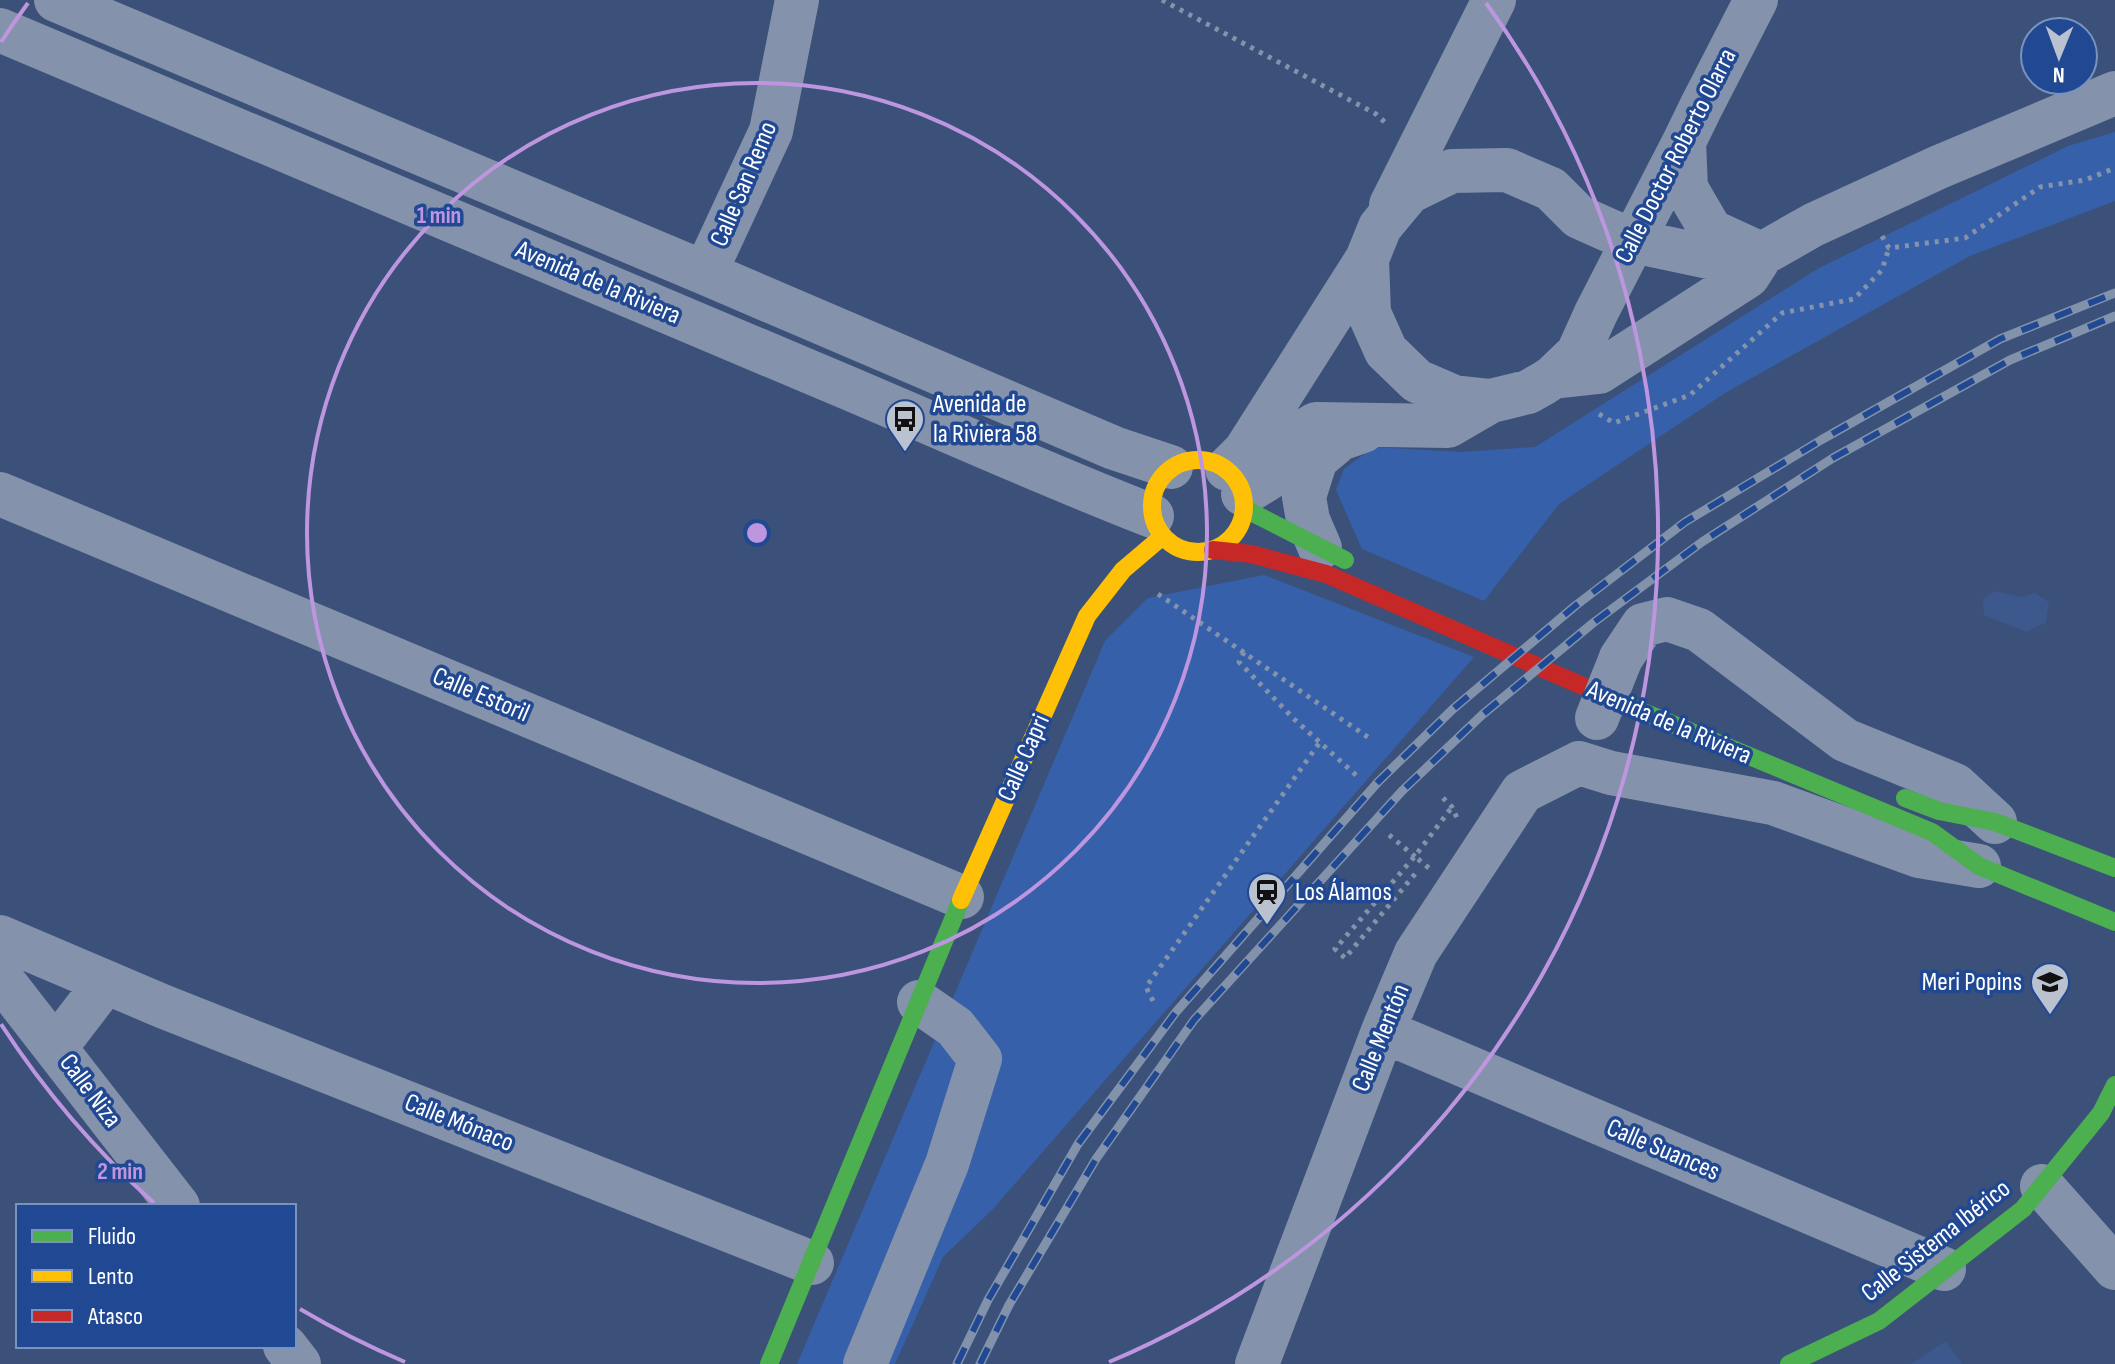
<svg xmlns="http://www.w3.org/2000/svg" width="2115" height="1364" viewBox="0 0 2115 1364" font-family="'Sofia Sans Condensed',sans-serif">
  <rect width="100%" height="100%" fill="#3b5179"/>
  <!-- green -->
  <path fill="#3660a9" d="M2115,132V201L1970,256L1725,393L1559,504L1484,601L1362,549L1336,490L1344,469L1374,447L1461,452L1535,447L1819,268L2068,146Z
    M1264,575L1474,657L992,1210L943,1257L895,1364H797L1105,641L1148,598Z"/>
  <!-- water -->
  <path fill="#3c588d" d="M1995,591L2022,597L2035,593L2049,602L2046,622L2027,632L1984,615L1983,599Z
    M1946,1341L1962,1364H1911Z"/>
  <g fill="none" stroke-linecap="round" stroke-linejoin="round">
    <!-- path -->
    <path stroke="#8492ab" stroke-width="5" stroke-dasharray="4 6" stroke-linecap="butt" d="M1162,0L1376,114L1388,125
      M1882,236L1889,248L1965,238L2040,187L2085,180L2115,168
      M1599,414L1614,423L1690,395L1782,313L1854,299L1882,270L1889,248
      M1158,594L1372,740
      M1244,652L1239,662L1294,719L1357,776
      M1443,798L1452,807L1457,818
      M1389,835L1418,859
      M1415,874L1345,958L1335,949L1415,856L1452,807
      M1153,1001L1146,987L1320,742"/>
    <!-- street -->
    <path stroke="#8492ab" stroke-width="44" d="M56,0L705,273L1114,448L1171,467
      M1756,0L1701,107L1684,142L1668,173L1633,241L1596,313L1578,353L1553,377L1544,383L1528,392L1491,401L1454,397L1417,381L1386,351L1369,313L1367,259L1380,227L1409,192L1452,171L1507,170L1551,189L1579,217L1633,241L1718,259L1762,254L1813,225L1939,167L2115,93
      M0,30C274,145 548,262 822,377C932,423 1041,473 1152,516
      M1684,142L1686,188L1711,231L1759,253
      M1391,205L1494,0
      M705,273L771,131L797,0
      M1553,377L1599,372L1748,276L1762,254
      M1227,469L1245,451L1367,259
      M0,494L962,897
      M1243,494L1269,478L1297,435L1316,424L1448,426L1491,401
      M1320,548L1308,520L1304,497L1316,459L1340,439L1363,431
      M1621,658L1643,625L1667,619L1699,630L1845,740L1955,785L1995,822
      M1579,763L1611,773L1773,803L1919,856L1979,866
      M0,937L162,1006L812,1263
      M0,977L178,1206
      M1383,1031L1944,1269
      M56,1047L105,983
      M2042,1186L2115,1268
      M285,1346L299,1364
      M865,1364L947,1164L980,1059L955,1027L919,1002
      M1257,1364L1383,1031L1416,953L1522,792L1579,763"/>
    <!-- fast -->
    <path stroke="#4caf50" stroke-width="18" d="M1245,509L1345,560
      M1617,701L1932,832L1979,866L2115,922
      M1905,798L1939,811L1995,822L2115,868
      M769,1364L961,900
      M1789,1364L1879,1321L2023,1209L2101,1113L2115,1085"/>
    <!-- slow -->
    <path stroke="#ffc107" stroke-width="18" d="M1152 506a46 46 0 1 1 92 0a46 46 0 1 1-92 0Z
      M961,900L1087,616L1123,570L1163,536"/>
    <!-- jam -->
    <path stroke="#c62828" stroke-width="18" d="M1213,550L1251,554L1326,574L1617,701"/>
    <!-- rail casing -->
    <g stroke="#8292ab" stroke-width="9">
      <path id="rail" d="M957,1364L988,1300L1078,1144L1176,1012L1378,782L1453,709L1575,606L1685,522L1821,440L2000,339L2115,293
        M980,1364L1009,1305L1096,1159L1194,1020L1402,791L1482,715L1593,623L1702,542L1833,458L2010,360L2115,316"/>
    </g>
    <!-- rail -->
    <use href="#rail" stroke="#214993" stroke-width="6" stroke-dasharray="18" stroke-linecap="butt"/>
    <!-- path-bridge -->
    <path stroke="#8492ab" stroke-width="5" stroke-dasharray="4 6" stroke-linecap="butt" d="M1418,859L1430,869"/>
    <!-- street-bridge -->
    <path stroke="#8492ab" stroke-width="44" d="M1597,718L1621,658"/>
  </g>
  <!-- distance rings -->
  <g fill="none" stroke="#bd96df" stroke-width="4">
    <circle cx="757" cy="533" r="450"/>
    <path d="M405 1362A901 901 0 0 1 300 1309M154 1203A901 901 0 0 1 1 1024M1 42A901 901 0 0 1 28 3M1486 3A901 901 0 0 1 1109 1362"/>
  </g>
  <!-- icons -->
  <defs>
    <g id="bus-pin" transform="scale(2)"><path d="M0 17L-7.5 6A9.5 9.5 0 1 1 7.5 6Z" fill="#bac2d0" stroke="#214993"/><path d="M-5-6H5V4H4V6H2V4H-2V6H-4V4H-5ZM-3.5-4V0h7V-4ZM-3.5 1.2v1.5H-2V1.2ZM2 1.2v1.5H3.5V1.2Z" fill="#111"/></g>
    <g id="station-pin" transform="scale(2)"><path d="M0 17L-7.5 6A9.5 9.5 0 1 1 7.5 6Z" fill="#bac2d0" stroke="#214993"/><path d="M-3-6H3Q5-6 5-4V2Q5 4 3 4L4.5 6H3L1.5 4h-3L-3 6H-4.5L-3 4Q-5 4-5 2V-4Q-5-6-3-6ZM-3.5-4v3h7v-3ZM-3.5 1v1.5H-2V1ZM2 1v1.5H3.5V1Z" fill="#111"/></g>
    <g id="school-pin" transform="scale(2)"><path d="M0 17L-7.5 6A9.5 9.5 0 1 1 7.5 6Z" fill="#bac2d0" stroke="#214993"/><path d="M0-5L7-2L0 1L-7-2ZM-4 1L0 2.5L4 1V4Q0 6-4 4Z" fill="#111"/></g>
  </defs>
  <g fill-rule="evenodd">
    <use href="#bus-pin" x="905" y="419"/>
    <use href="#station-pin" x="1267" y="892"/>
    <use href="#school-pin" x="2050" y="982"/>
  </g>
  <g text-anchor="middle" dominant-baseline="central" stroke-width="7" stroke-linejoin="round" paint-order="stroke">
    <!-- street labels -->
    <g font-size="26" fill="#fff" stroke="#214993">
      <text transform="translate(1676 156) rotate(-63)">Calle Doctor Roberto Olarra</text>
      <text transform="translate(744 184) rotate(-67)">Calle San Remo</text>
      <text transform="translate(598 283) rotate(23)">Avenida de la Riviera</text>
      <text transform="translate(481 695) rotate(23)">Calle Estoril</text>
      <text transform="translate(1669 723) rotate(23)">Avenida de la Riviera</text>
      <text transform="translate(1024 758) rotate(-66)">Calle Capri</text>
      <text transform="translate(1381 1038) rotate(-68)">Calle Mentón</text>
      <text transform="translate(90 1091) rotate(53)">Calle Niza</text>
      <text transform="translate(459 1123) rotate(22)">Calle Mónaco</text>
      <text transform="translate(1663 1150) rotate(23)">Calle Suances</text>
      <text transform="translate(1936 1241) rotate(-38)">Calle Sistema Ibérico</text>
    </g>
    <!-- poi labels -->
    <g font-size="26" fill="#fff" stroke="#214993" text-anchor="start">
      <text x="933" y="404">Avenida de<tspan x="933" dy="30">la Riviera 58</tspan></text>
      <text x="1295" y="892">Los Álamos</text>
      <text x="2022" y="982" text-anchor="end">Meri Popins</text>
    </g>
  </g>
  <circle cx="757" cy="533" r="12" fill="#bd96df" stroke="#214993" stroke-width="4"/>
  <g font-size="24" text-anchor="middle" font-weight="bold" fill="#bd96df" stroke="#214993" stroke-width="7" stroke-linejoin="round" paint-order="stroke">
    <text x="439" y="223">1 min</text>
    <text x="120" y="1179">2 min</text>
  </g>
  <!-- legend -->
  <rect x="16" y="1204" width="280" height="144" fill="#214993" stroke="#7a92be" stroke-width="2"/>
  <rect x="32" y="1230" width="40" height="12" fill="#4caf50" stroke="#7a92be" stroke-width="2"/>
  <text x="88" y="1244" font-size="24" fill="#ffffff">Fluido</text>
  <rect x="32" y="1270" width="40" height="12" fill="#ffc107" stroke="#7a92be" stroke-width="2"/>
  <text x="88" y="1284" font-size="24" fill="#ffffff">Lento</text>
  <rect x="32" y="1310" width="40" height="12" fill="#c62828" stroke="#7a92be" stroke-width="2"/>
  <text x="88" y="1324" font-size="24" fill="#ffffff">Atasco</text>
  <!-- north arrow -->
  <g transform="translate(2059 56) rotate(181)"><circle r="38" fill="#214993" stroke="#7a92be" stroke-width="2"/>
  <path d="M0-6L14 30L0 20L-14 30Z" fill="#bac2d0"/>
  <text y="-12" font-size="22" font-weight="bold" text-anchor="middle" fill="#ffffff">N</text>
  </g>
</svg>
